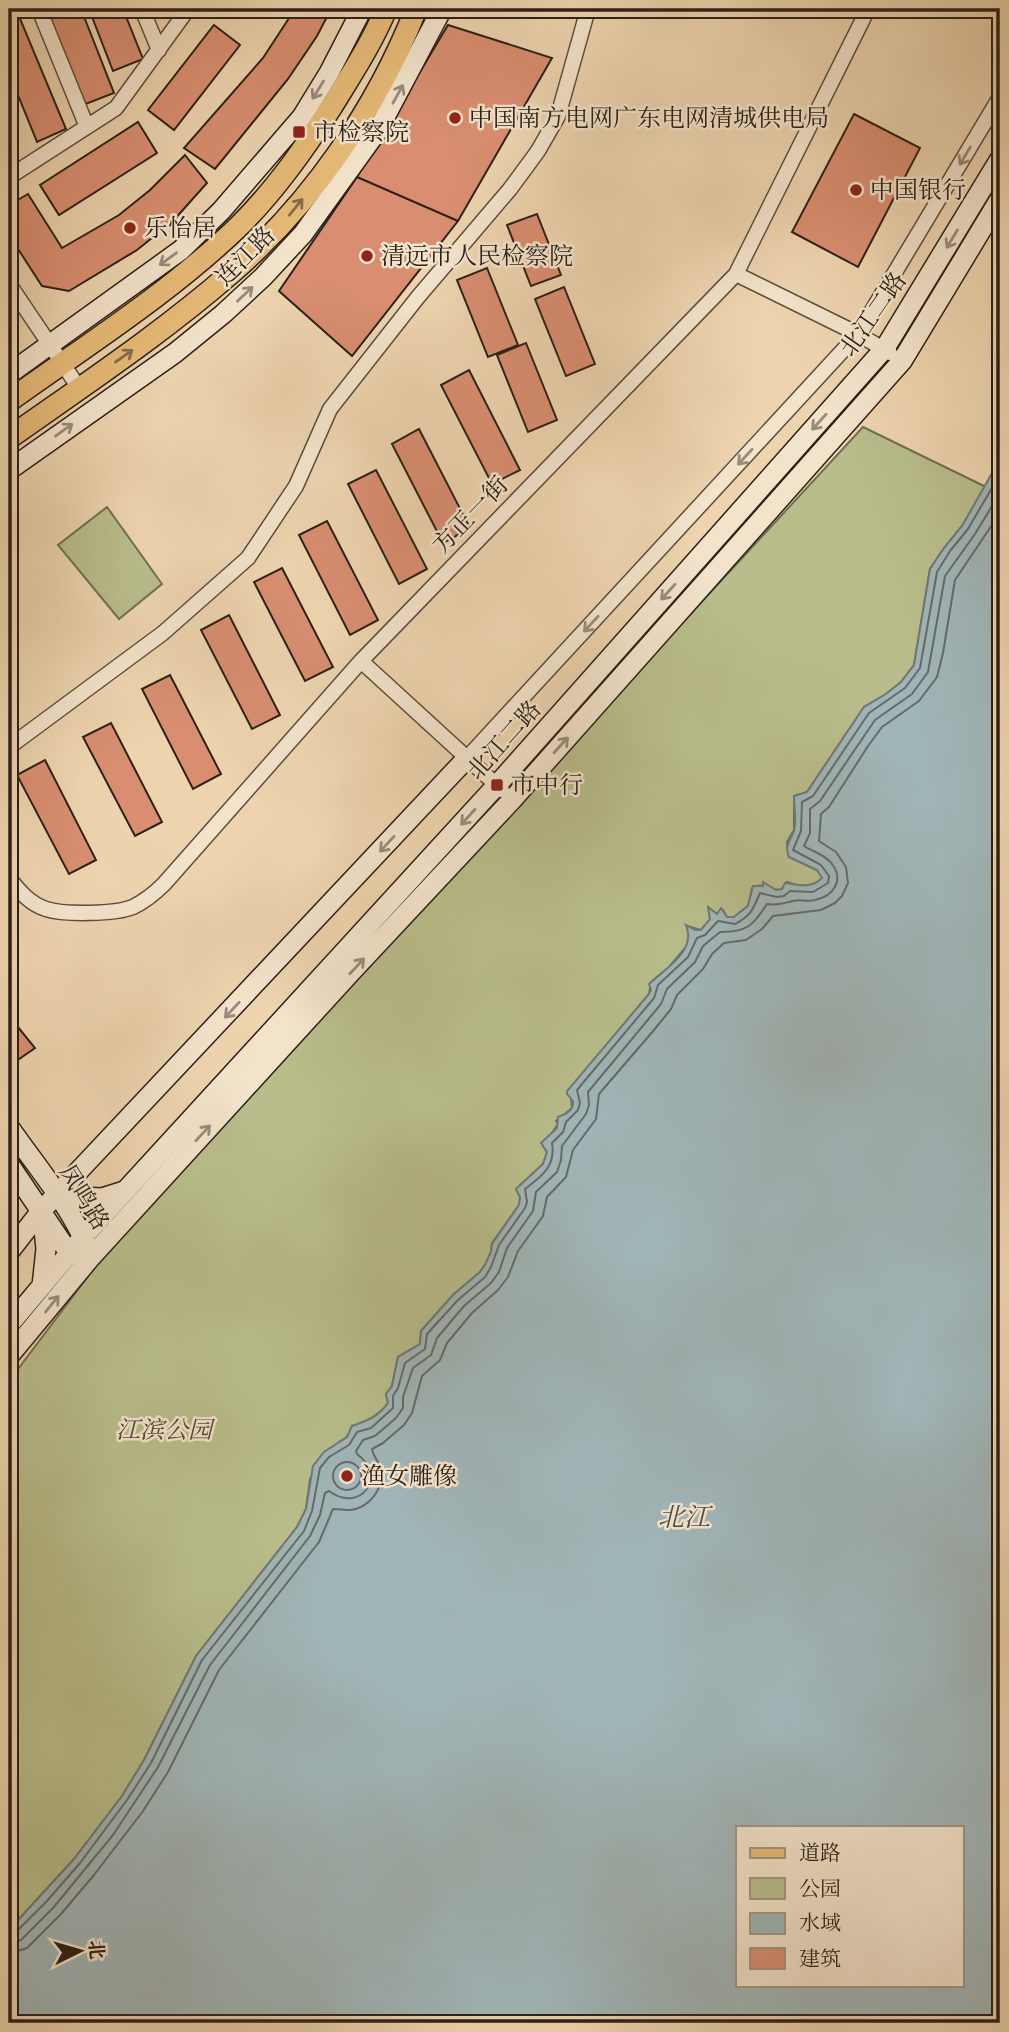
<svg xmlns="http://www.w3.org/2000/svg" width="1009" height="2032" viewBox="0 0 1009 2032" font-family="Alegreya,'Noto Serif SC',serif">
  <rect width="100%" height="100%" fill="#edd4af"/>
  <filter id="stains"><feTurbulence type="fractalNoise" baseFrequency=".00286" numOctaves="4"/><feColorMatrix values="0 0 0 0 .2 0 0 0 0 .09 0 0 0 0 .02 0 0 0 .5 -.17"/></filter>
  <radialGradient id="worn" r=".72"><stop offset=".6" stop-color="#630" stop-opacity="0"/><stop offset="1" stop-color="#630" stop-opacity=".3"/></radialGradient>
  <!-- green -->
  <path fill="#b8bd8b" stroke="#726e52" stroke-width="2" d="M863,427L986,487L962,526L944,548L930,569L914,665L901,682L886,694L864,707L807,792L794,796V830L787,842L789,857L817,870L823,878C813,888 800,887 787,882L781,890C770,891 762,881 752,888L748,906L734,917H727L723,910L717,914L709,908L710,920L701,930L687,926L689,939L686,947L669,967L651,982L649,994L576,1082L571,1097L572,1108L556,1121L558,1124L543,1146L547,1152L543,1164L516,1189L520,1197L519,1205L492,1243L491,1252L486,1263L480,1272L453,1295L421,1331L420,1344L398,1357L392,1386L386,1394L388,1403C378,1416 367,1421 352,1426L347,1437L339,1442L310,1479L306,1509L297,1527L196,1656L144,1760L122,1796L74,1859L9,1930V1381L126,1226Z
    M107,507L162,584L119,619L58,545Z"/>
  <!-- water -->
  <path fill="#a0b5b7" stroke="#727977" stroke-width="2" fill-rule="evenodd" d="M1000,459V2023H9V1930L74,1859L122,1796L144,1760L196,1656L297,1527L306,1509L313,1466L324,1452L347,1437L352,1426C367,1421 378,1417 388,1403L386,1394L392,1386L398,1357L420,1344L421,1331L453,1295L480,1272L486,1263L491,1252L492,1244L519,1205L520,1197L516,1189L543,1164L547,1152L541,1143L557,1128L558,1117C566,1114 574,1111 573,1101L567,1094V1091L649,994L651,990L649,984C665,969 697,951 686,925L695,930H701L710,919L708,907L717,914L721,908L727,917H734L748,906L753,886H763V882L776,890L782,889L785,883C799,885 811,889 822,878L817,870L789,857C784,845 790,842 794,831C797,821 794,806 794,796L807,792L864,707L886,694L901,682L914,665L930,569L944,548L962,526ZM738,1827H962V1985H738Z"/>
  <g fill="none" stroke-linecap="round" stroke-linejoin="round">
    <!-- shore -->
    <path stroke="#666a68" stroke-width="2" d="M333 1476a14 14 0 1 1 28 0a14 14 0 1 1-28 0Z
      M9,1934L16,1932L47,1901L80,1863L127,1800L151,1763L202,1660L304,1531L312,1511L320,1468L329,1457L349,1445L357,1432L371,1428L393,1408V1396L398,1388L405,1363L425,1349L427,1334L458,1300L485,1277L491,1267L499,1245L525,1208L527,1202L525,1189C542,1176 556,1166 552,1143L563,1132L566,1122L578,1110L580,1103L577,1090L654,998L658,985L688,957L697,938L705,935L718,921L735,924C752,915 753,909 760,893L777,897L784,896L790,891L813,892L828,883L829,876L821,865L793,850L801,831L802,802L813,796L869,713L905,688L920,668L937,572L950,551L968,529L1000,474
      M9,1943L21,1940L53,1908L113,1835L158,1767L210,1665L310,1536L320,1515L325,1493L329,1491C360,1514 388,1477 357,1454L356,1451L363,1440L375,1436L396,1418L403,1408V1397L413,1368L431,1355L437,1338L464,1306L491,1283L499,1272L507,1248L533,1211L536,1192L557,1172L561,1160L562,1146L586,1114L589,1105L588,1092L661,1004L667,989L695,962L703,946L720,932C747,932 753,926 767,904C778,906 783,903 793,901C800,899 808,902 815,900C834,896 844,880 832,864C825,854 813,852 804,846L810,833V809L820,801L875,720L912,694L928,672L945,576L975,534L1000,493
      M9,1954L27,1948L61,1914L94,1875L143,1811L168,1772L219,1670L319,1542L333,1509C338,1509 344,1510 350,1510C369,1508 384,1489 381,1470C379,1462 373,1456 372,1449L383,1443L404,1425L412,1413L422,1376L440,1360L447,1343L472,1313L498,1290L508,1277L518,1251L543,1216L547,1197L566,1177L573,1150L596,1119L599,1094L654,1030L671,1009L677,995L703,969L712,954L724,943L746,940L762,929L773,916L821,910L835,903L842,896L848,883L846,867L836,852L819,841L821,814L829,807L868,746L882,727L919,701L937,677L943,653L955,580L1000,513"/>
  </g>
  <!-- building -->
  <path fill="#d98e71" stroke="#2c2018" stroke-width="2" d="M9,9H16L66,129L37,142L9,73Z
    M45,9H81L114,93L83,105Z
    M89,9H123L143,59L113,71Z
    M237,9H257L253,16Z
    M295,9H331L317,36L288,79L215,169L184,148L263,58Z
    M214,25L240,45L174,130L148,110Z
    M448,25L552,58L458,221L357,177Z
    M854,114L920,148L858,267L792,232Z
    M138,122L157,153L59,215L40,185Z
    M185,155L207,183L173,221L137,250L69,291L42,286L9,235V205L28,194L62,248L119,215L150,190Z
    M357,177L458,221L352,356L279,291Z
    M537,214L561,275L531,286L507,225Z
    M487,268L518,345L488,357L457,280Z
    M564,287L595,364L566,376L535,299Z
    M526,343L557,420L528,432L497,355Z
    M469,370L520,470L492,484L441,385Z
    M419,429L470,528L443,543L392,444Z
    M376,470L427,569L399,584L348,484Z
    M327,521L378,620L350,635L299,535Z
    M282,568L333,667L305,681L254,582Z
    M229,615L280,715L252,729L201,630Z
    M170,675L221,774L193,789L142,689Z
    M111,723L162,822L135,836L83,737Z
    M45,760L96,860L69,874L17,775Z
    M9,1016L35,1048L9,1066Z"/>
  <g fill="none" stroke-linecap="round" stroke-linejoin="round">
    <!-- street casing -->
    <g stroke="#5c4d3e" stroke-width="17">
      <path id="street" d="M39,9L87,127
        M142,9L159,50
        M9,177L116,108L188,9
        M736,274L858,334L890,353
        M9,284L79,388
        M361,661L502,790
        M9,747L163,633L248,558L296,486L330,409L418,297L510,189L538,151L558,116L588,9
        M467,758L858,334L1000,97
        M9,878C19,891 30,904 46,909C64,915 116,914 133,907C145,901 155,893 164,884L361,661L736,274L868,9"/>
    </g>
    <!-- secondary casing -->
    <g stroke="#2c2018" stroke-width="22">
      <path id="secondary" d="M9,374L181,250L221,211L302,117L329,73L362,9
        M9,470L175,353L223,314L263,277L303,234L378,130L442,9
        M9,1127C36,1166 70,1205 88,1249
        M9,1164L69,1253L80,1255
        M57,1196L102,1198L124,1191
        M9,1252L41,1211L467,758
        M42,1286L46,1249L43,1219
        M9,1325L83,1237L497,785L885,348L1000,159
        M9,1356L91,1257L352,971L512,800L902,361L1000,199"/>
    </g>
    <!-- primary casing -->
    <g stroke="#2c2018" stroke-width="24">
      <path id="primary" d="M9,401C87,345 168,294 237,228C274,192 304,149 332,106C351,75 372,43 386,9
        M9,438C84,385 161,334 231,273C312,203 377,108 416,9"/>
    </g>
    <!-- street -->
    <use href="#street" stroke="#f3e3cb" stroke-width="14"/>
    <!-- secondary -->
    <use href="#secondary" stroke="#f3e3cb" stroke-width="19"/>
    <!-- primary -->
    <use href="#primary" stroke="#e6ba78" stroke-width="21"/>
  </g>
  <!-- one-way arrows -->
  <defs><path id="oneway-shaft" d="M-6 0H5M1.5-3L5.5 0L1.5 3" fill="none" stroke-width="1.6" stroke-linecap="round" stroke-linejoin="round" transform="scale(1.75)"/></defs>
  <g stroke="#998b7a">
    <use href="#oneway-shaft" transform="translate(318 90) rotate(122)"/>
    <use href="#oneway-shaft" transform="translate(398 94) rotate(-61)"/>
    <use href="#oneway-shaft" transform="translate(965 156) rotate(121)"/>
    <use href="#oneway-shaft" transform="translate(952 239) rotate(121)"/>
    <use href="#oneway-shaft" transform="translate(168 259) rotate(144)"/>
    <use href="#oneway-shaft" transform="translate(245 294) rotate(-43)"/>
    <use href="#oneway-shaft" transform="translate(819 422) rotate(132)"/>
    <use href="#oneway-shaft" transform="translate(64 430) rotate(-36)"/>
    <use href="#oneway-shaft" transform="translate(745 457) rotate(133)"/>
    <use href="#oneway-shaft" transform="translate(668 592) rotate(132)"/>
    <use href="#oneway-shaft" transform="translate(591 624) rotate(133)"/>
    <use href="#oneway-shaft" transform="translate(561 745) rotate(-48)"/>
    <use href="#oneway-shaft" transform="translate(468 817) rotate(132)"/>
    <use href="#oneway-shaft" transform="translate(387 844) rotate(133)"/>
    <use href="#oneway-shaft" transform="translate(357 966) rotate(-47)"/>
    <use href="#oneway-shaft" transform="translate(232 1010) rotate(133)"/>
    <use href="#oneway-shaft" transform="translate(203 1133) rotate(-47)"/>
    <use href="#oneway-shaft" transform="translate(52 1304) rotate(-51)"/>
  </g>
  <g stroke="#896d48">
    <use href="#oneway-shaft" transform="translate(296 207) rotate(-51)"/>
    <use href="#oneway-shaft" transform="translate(124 356) rotate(-35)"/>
  </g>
  <!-- markers -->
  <g fill="#8f2418" stroke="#f3e3cb" stroke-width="2.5">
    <circle cx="455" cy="118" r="7"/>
    <rect x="292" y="125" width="14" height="14" rx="3.5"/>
    <circle cx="856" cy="190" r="7"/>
    <circle cx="130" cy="228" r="7"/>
    <circle cx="367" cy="256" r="7"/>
    <rect x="490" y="778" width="14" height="14" rx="3.5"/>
    <circle cx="347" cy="1476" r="7"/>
  </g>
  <g text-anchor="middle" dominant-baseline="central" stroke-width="5" stroke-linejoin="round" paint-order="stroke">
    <!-- poi labels -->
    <g font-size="24" fill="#2c2018" stroke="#f3e3cb" text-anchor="start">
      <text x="469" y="118">中国南方电网广东电网清城供电局</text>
      <text x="313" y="132">市检察院</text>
      <text x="870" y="190">中国银行</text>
      <text x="144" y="228">乐怡居</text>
      <text x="381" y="256">清远市人民检察院</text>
      <text x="511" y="785">市中行</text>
      <text x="361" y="1476">渔女雕像</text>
    </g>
    <!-- street labels -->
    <g font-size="24" fill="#2c2018" stroke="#f3e3cb">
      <text transform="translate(245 256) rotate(-45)">连江路</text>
      <text transform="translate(873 314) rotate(-55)">北江二路</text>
      <text transform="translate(470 515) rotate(-46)">方正一街</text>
      <text transform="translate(504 740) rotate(-48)">北江二路</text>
      <text transform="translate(84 1197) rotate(58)">凤鸣路</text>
    </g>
    <!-- park labels -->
    <g font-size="24" font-style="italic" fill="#4f4735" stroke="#f3e3cb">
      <text x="164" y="1430">江滨公园</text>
    </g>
    <!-- water labels -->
    <g font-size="26" font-style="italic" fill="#4f4d48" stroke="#f3e3cb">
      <text x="684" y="1517">北江</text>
    </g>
  </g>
  <!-- margin -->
  <rect width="1009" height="2032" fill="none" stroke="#edd4af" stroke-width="35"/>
  <rect x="10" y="10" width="988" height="2011" fill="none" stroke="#2c2018" stroke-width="3.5"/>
  <rect x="18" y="18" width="974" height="1997" fill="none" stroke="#2c2018" stroke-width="2"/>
  <!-- legend -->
  <rect x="736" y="1826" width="228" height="161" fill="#f3e3cb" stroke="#a39583" stroke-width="2"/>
  <rect x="750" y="1848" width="35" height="10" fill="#e6ba78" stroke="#a39583" stroke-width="2"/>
  <text x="799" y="1860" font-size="21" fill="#2c2018">道路</text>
  <rect x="750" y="1878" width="35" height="21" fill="#b8bd8b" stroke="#a39583" stroke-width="2"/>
  <text x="799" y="1896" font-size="21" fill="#2c2018">公园</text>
  <rect x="750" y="1913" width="35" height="21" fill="#a0b5b7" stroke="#a39583" stroke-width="2"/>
  <text x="799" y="1930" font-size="21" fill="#2c2018">水域</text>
  <rect x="750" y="1948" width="35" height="21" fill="#d98e71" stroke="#a39583" stroke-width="2"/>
  <text x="799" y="1966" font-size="21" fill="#2c2018">建筑</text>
  <!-- north arrow -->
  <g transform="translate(80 1951) rotate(85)" stroke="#f3e3cb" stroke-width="5" paint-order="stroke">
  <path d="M0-5L12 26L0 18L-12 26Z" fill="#2c2018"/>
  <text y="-10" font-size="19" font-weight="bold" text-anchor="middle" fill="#2c2018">北</text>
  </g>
  <rect width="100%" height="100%" filter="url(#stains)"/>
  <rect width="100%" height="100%" fill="url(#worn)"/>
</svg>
